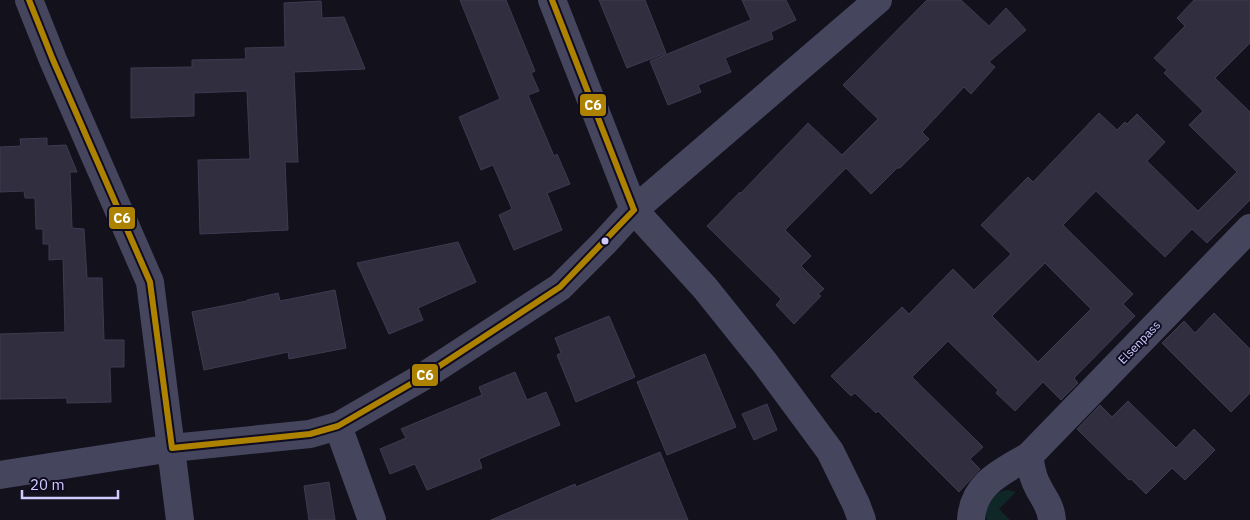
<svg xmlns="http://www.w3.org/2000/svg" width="1250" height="520" viewBox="0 0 1250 520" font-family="'IBM Plex Sans',sans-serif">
  <rect width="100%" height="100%" fill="#12111c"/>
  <!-- green -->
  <path fill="#0f2727" d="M1008,490L1016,492L999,509L1010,520H987C982,502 992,492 1008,490Z"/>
  <!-- building -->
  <path fill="#302e3f" stroke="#3e3b51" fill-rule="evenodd" d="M460,0H506L535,71L531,73L539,91L528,95L554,156L557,154L570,184L547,193L562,230L514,250L499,215L512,209L493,165L481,170L459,117L500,99Z
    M599,0H645L666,53L627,68Z
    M742,0H786L796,20L771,32L773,39L725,58L731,72L698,85L701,92L668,105L650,61L751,20Z
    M927,0H961L989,26L1006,8L1026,30L989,62L995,67L971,94L964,87L922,132L929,139L900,168H897L871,194L846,168L785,230L811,256L801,266L824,289L818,294L821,296L794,324L776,305L781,299L707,226L740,192V194L808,123L842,155L878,119L843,85Z
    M1194,0H1250V43L1215,78L1250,112V200L1207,243L1192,229L1165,257L1096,191L1063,225L1133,294L1123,304L1135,316L1074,378L1078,383L1061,400L1043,382L1015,411L996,393L998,390L948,341L912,377L983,447L970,459L980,469L959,492L878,411L876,413L855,393L851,396L831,376L902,307L909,314L953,269L974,290L1011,254L981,225L1028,177L1033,182L1099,113L1117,130L1125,122L1127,124L1137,114L1165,142L1147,161L1198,211L1237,172L1189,125L1203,111L1164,73L1167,70L1154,58L1185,26L1177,18ZM1045,263L1091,309L1038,362L992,316Z
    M321,1L322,18L344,17L365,69L294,72L298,162H285L288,230L200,234L198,160L250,159L247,91L194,93V116L131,118V68L192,67V60L246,59L245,48L285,47L284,3Z
    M47,138V146L66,145L77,172H70L72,228L84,229L87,278H102L104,340H124V367H110L111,402L67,403V398L0,399V334L65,332L63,259L49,260V244H43V229H36L35,198H25L24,191L0,192V147L21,146L20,139Z
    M458,242L476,282L418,308L423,320L389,334L357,263Z
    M335,290L346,348L289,359L288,352L204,370L192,312L247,301V300L278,293L280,301Z
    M1214,313L1250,349V393L1231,412L1162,343L1184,321L1195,333Z
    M609,316L635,377L576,402L557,355L561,353L555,338Z
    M705,354L736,427L667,455L637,382Z
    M515,372L527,400L546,392L560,425L479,459L482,468L427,490L415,464L390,474L380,449L406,438L401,429L482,395L479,387Z
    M1128,401L1176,448L1194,429L1215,450L1185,480L1172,468L1146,494L1131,479L1129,480L1077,429L1100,405L1112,417Z
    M767,404L777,430L754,440L742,414Z
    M660,452L688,520H491L575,484L576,487Z
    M329,482L335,520H309L304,486Z"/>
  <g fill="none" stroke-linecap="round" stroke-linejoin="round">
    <!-- minor -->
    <path stroke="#45455d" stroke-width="28" d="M29,0L53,60L150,282L180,520
      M552,0L634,210L705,288L765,363L830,451L856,504L862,520
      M338,426L372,520
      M1029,456C1031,466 1032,477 1038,487C1044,499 1051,506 1052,520
      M0,475L172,448L310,434L338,426L421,378L560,287L604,243L634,210L878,0
      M971,520C973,484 1001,472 1029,456L1250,228"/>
    <!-- bus-1 casing -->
    <g stroke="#0f0c21" stroke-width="10">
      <path id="bus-1" d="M29,0L53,60L150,282L172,448
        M552,0L634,210
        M172,448L310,434L338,426L421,378L560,287L634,210"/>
    </g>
    <!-- bus-1 -->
    <use href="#bus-1" stroke="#ac8200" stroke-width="6"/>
  </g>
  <!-- markers -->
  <circle fill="#d0ccff" stroke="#0f0c21" stroke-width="2" cx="605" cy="241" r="4.5"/>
  <g text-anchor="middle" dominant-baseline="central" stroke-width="4" stroke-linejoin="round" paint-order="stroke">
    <!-- street labels -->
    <g font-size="12" fill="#d0ccff" stroke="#0f0c21">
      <text transform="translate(1139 342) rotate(-46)">Elsenpass</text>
    </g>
  </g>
  <g stroke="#0f0c21" stroke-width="2">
    <rect x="579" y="93" width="28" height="24" rx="5" fill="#ac8200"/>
    <rect x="108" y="206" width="28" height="24" rx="5" fill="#ac8200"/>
    <rect x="411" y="363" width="28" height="24" rx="5" fill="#ac8200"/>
  </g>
  <g font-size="14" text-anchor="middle" font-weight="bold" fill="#fff">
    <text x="593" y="110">C6</text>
    <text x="122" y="223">C6</text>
    <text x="425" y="380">C6</text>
  </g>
  <!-- scale -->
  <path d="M22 490v8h96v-8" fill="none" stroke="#d0ccff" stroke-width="2.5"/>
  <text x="30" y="490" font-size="15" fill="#d0ccff" stroke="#0f0c21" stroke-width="4" paint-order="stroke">20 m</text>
</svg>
